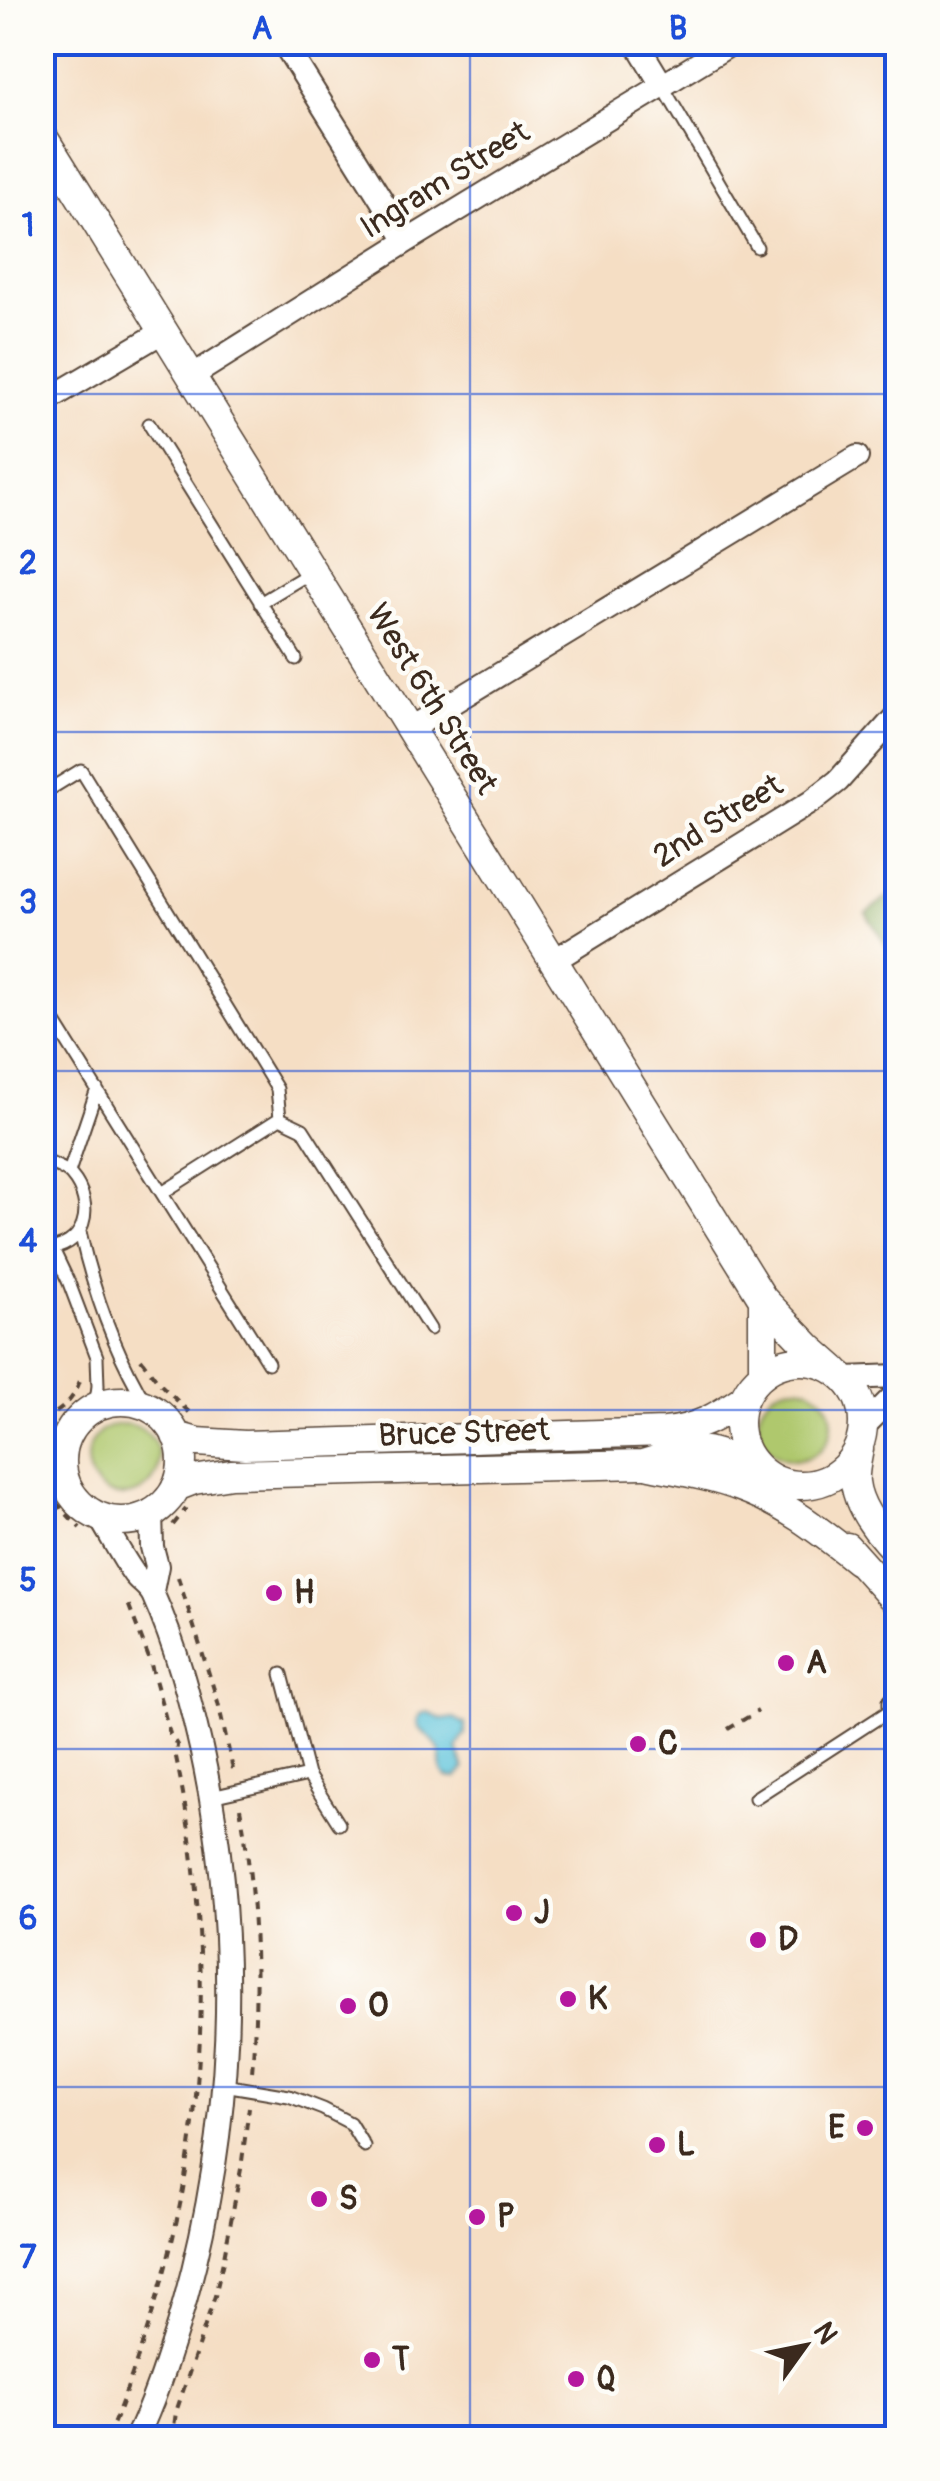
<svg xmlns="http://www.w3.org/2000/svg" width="940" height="2481" viewBox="0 0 940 2481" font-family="Pangolin,sans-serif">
  <rect width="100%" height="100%" fill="#fdfcf7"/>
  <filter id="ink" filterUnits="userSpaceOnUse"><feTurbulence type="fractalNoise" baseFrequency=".01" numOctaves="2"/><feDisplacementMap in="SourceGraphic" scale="20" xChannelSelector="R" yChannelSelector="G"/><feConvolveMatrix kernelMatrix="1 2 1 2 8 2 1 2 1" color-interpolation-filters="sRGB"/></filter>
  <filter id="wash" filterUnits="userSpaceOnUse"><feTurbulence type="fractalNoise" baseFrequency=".0048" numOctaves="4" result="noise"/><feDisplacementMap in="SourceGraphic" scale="40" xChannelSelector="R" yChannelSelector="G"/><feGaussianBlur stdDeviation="2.25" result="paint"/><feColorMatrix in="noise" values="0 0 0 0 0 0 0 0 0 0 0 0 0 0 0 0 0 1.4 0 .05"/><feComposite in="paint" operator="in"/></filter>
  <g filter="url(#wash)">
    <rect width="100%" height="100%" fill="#f5dec4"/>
    <!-- green -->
    <path fill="#afc86d" stroke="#757946" stroke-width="2.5" d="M758 1423a37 37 0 1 1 74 0a37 37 0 1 1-74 0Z
      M87 1460a36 36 0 1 1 72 0a36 36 0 1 1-72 0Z"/>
    <!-- forest -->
    <path fill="#8bac60" stroke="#636b3f" stroke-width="2.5" d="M897,890V955L889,950L866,913Z"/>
    <!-- water -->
    <path fill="#5ec4db" stroke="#4c777c" stroke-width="2.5" d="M428,1712L442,1720L454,1718L465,1724V1734L457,1748L464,1769L456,1778L446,1777C438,1768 443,1764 440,1753C437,1741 426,1735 418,1727L417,1720L421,1714Z"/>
  </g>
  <g filter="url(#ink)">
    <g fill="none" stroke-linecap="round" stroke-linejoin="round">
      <!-- service casing -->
      <g stroke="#574537" stroke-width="15">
        <path id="service" d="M662,85L757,247
          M149,424L296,659
          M260,603L313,571
          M42,794L81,770L277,1089L280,1118
          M42,1002L268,1363
          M42,1168L50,1163C58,1167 66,1169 71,1175C97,1205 86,1250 42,1249
          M69,1172L97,1089
          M162,1193L280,1118L303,1129L430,1329
          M80,1232C94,1294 115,1353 148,1407
          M53,1249L69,1283L97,1357L98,1386L95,1408
          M282,1674L308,1775L339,1824
          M889,1711V1701L898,1694
          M211,1797L308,1775
          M755,1798L889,1711L898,1712
          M224,2085L289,2096L323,2109L350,2123L364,2146"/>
      </g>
      <!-- minor casing -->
      <g stroke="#574537" stroke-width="26">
        <path id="minor" d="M283,42L407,241
          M636,42L662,85
          M192,376L407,241L734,42
          M42,403L164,331
          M410,729L857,457
          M553,961L811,802L838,781L898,714
          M845,1378L898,1376
          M864,1426L898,1392
          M151,1513L152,1547L157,1566L152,1591
          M99,1516C111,1535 121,1556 134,1574C141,1583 150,1587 154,1597C176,1646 189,1696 201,1748C243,1939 234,2138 178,2325C166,2363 154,2402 136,2438"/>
      </g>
      <!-- tertiary casing -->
      <g stroke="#574537" stroke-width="31">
        <path id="tertiary" d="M42,135L763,1299L809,1347L835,1370
          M739 1423a62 62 0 1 1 124 0a62 62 0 1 1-124 0Z
          M763,1372V1299
          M62 1461a60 60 0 1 1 120 0a60 60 0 1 1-120 0Z
          M176,1436L197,1442L245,1445L665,1432C697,1429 717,1417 743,1399
          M859,1449C857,1460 854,1472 855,1482C858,1508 880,1535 898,1553
          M650,1465C680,1471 711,1476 740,1487C785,1503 821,1532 858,1561
          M176,1487L194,1480L231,1474L643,1464L676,1454L707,1451L754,1464
          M847,1547L898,1604"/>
      </g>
      <!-- path -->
      <path stroke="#574537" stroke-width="4" stroke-dasharray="8 8" stroke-linecap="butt" d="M141,1359L160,1384L192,1415
        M42,1420C62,1411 75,1399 81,1377
        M42,1495L57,1504L80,1528
        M173,1525L186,1509
        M178,1577L218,1702L234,1774
        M728,1729L758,1711
        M240,1808C256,1894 259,1985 252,2072
        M107,2438C121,2408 131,2377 142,2345C208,2153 217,1955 176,1757L177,1745L170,1734L150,1661L126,1598
        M178,2438L179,2436L174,2427L176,2412L215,2296L224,2257L241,2169L249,2107"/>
      <!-- service -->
      <use href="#service" stroke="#fff" stroke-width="11"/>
      <!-- minor -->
      <use href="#minor" stroke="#fff" stroke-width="22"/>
      <!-- tertiary -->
      <use href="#tertiary" stroke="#fff" stroke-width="28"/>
    </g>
  </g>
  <!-- grid -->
  <path fill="none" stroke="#1d4ed8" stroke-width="2.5" stroke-opacity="0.55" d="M470,42V2438M42,394H898M42,732H898M42,1071H898M42,1410H898M42,1749H898M42,2087H898"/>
  <!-- markers -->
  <g fill="#b5179e" stroke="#fdfcf7" stroke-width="4">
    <circle cx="274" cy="1593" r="10"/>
    <circle cx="786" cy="1663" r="10"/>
    <circle cx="638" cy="1744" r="10"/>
    <circle cx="514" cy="1913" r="10"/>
    <circle cx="758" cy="1940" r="10"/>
    <circle cx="568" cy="1999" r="10"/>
    <circle cx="348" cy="2006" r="10"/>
    <circle cx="865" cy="2128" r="10"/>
    <circle cx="657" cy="2145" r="10"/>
    <circle cx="319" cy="2199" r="10"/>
    <circle cx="477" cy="2217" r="10"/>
    <circle cx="372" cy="2360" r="10"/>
    <circle cx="576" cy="2379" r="10"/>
  </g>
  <g text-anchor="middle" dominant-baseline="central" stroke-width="9" stroke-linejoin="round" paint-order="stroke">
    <!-- street labels -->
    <g font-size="32" fill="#3b2a1e" stroke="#fdfcf7">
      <text transform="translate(445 180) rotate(-32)">Ingram Street</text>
      <text transform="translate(432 699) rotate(58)">West 6th Street</text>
      <text transform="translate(718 821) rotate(-32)">2nd Street</text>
      <text transform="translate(464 1433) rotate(-2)">Bruce Street</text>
    </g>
    <!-- poi labels -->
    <g font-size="32" font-weight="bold" fill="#3b2a1e" stroke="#fdfcf7" text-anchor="start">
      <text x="294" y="1593">H</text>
      <text x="806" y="1663">A</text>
      <text x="658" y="1744">C</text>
      <text x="534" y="1913">J</text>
      <text x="778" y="1940">D</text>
      <text x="588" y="1999">K</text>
      <text x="368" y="2006">O</text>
      <text x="845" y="2128" text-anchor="end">E</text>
      <text x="677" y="2145">L</text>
      <text x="339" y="2199">S</text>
      <text x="497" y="2217">P</text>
      <text x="392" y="2360">T</text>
      <text x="596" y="2379">Q</text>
    </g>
  </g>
  <!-- margin -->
  <rect width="940" height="2481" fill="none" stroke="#fdfcf7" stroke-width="110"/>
  <!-- north arrow -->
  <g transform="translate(805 2346) rotate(57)" stroke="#fdfcf7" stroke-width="8" paint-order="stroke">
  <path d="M0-8L18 38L0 25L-18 38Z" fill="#3b2a1e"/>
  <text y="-15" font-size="28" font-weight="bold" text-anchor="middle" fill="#3b2a1e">N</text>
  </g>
  <rect x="55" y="55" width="830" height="2371" fill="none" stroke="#1d4ed8" stroke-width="4"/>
  <g font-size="32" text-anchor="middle" font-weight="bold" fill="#1d4ed8">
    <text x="262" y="39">A</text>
    <text x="678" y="39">B</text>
    <text x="28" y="236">1</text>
    <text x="28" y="574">2</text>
    <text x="28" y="913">3</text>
    <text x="28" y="1252">4</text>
    <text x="28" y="1591">5</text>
    <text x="28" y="1929">6</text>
    <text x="28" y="2268">7</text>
  </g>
</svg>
